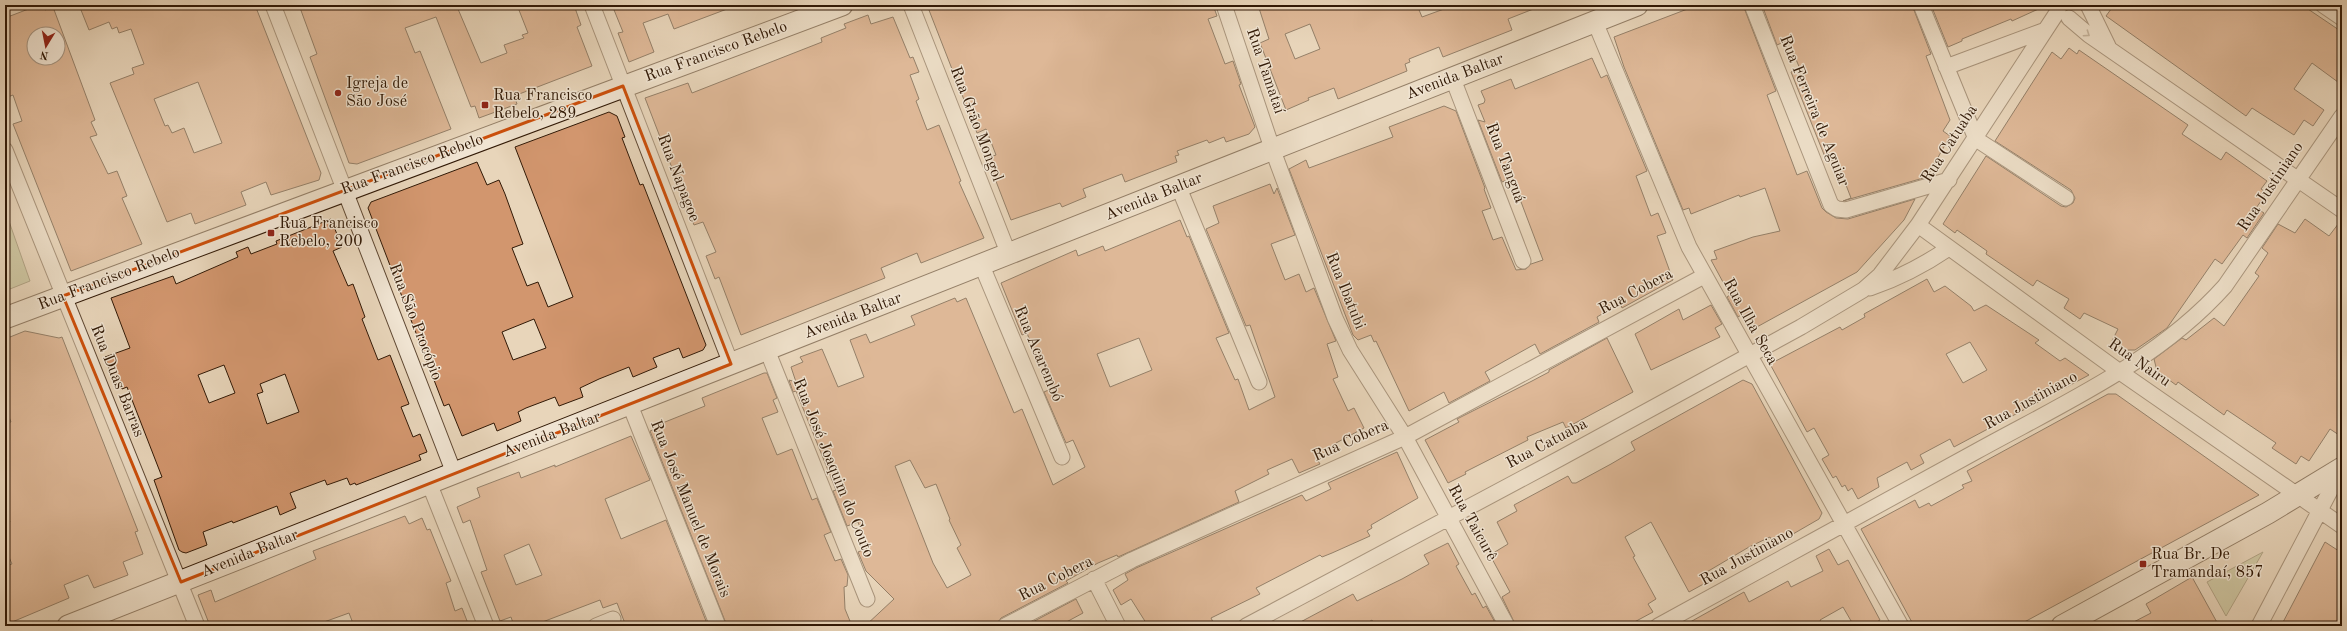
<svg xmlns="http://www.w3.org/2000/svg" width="2347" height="631" viewBox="0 0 2347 631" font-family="'Old Standard TT',serif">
  <rect width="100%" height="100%" fill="#e8d5ba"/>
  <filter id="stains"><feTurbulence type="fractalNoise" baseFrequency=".005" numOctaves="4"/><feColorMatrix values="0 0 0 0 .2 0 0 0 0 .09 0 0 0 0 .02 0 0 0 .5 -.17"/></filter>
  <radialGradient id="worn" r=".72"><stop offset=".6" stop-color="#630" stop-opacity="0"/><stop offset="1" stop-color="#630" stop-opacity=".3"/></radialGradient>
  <!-- green -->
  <path fill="#b6bd8f" stroke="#746b4a" d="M5,210L30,281L5,291Z
    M2263,552L2226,616L2207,582Z"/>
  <!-- building -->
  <path fill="#d2966e" stroke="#311906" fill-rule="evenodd" d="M39,5H43L45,10L53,7L95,120L91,122L97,135L90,137L108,174L117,171L127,196L122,198L142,244L71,271L13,124L22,121L13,95L5,98V18ZM34,34H58V58H34Z
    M79,5H255L321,173L319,180L271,195L266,182L241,192L246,205L195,224L191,213L167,222L110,83L134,74L132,68L144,64L131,29L119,33L117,27L112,29L109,22L89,30ZM198,82L222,143L194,153L184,128L172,133L168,125L165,126L154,99Z
    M299,5H463L458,9L481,63L507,53L504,45L524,38L522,35L528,33L517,5H574L581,25L577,27L592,66L514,96L517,104L479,118L475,106L471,107L436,17L405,28L415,53L420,51L451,129L357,164L349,163L310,57L317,54Z
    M612,5H735V6L674,29L668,14L643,23L654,52L629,62L618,33L623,32Z
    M927,5H1213L1217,16L1208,19L1225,64L1233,61L1241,84L1239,85L1255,127L1249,134L1226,142L1224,137L1209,143L1207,140L1177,151L1179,155L1175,156L1177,162L1125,182L1122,174L1083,189L1086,197L1062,207L1060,203L1011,220L987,158L996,155L986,129L977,133Z
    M1258,5H1417L1422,17L1455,5L1541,6L1508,19L1512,30L1443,57L1439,47L1409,59L1410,62L1405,64L1407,71L1338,99L1334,88L1308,98L1309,100L1286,110L1260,43L1269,39ZM1310,24L1320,49L1295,59L1285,34Z
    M1698,5H1743L1776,91L1767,95L1797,175L1807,171L1822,208L1826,212L1836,218L1848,219L1915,199L1904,220L1857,272L1755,328L1748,326L1741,315L1738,317L1727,297L1730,295L1711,260L1717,259L1714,251L1753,237L1780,231L1765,188L1740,197L1739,195L1691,214L1689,208L1683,210L1624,67L1614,37Z
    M1762,5H1912L1931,54L1926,56L1950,120L1943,131L1950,136L1927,177L1843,201L1851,198L1836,159L1827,162L1791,72L1800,69L1788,40L1777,45Z
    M1931,5H2045V6L2012,21L2011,19L1962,39V41L1948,47Z
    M2114,5H2302L2342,32V85L2312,63L2294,89L2324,110L2313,126L2304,120L2294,135L2252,108L2246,116L2106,16Z
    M868,15L871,24L893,17L910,58L913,57L919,72L910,75L919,99L916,101L927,130L939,125L961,181L959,182L984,238L921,263L917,253L881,268L885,278L741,335L719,277L715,279L706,256L716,252L703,222L694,225L645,98L688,83L692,93L822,42L821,38L846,28L844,24Z
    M2069,48L2077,54L2079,50L2188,125L2182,134L2221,160L2226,152L2267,181L2261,189L2267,193L2256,208L2264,213L2247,238L2243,235L2222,264L2215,259L2167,328L2135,350H2125L2112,341L2118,329L2084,313L2080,319L2064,308L2069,299L2037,280L2033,286L1986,254L1987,251L1957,230L1955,233L1943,224L1986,156L2061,206L2066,207L2073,203L2075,198L2071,190L1995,141L2052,52L2061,59Z
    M1592,58L1601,78L1607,75L1647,171L1636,176L1651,216L1658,213L1666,233L1657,236L1673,280L1622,308L1620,303L1597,317L1599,322L1540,354L1535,344L1485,372L1490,381L1449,403L1444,392L1409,411L1376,341L1374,342L1371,335L1358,340L1353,335L1289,169L1306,160L1309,168L1393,137L1389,127L1444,106L1456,111L1485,188L1484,189L1491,208L1482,211L1493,240L1502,237L1516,270L1526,269L1531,264L1543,260L1512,178L1502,182L1478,120L1485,122L1478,105L1484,103L1485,100L1481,91L1511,79L1515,89Z
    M609,112L617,116L625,137L622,138L640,185L643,184L706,345L703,350L683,358L679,348L653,358L657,367L633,377L629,367L599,379L580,388L583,397L559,406L555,397L526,408L518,412L521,421L497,431L494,423L462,436L449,404L444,406L368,208L371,202L477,162L487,185L499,180L505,194L523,244L512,248L527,286L538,282L548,307L573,297L515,147ZM534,319L546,348L513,360L502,332Z
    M1270,184L1274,194L1277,188L1295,235L1271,244L1285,280L1299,274L1306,292L1314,288L1336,341L1327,344L1338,377L1333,379L1348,411L1354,408L1364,428L1336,443L1339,448L1317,459L1320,464L1299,473L1292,459L1267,470L1269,474L1235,491L1239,502L1118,557L1117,555L1098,563L1066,581L1068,583L1001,618L996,626H865L894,599L866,571L858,552L868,548L858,522L847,526L833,491L836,490L796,391L793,392L789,380L796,382L791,367L803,362L800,357L822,349L838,387L864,377L850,340L866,334L870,343L915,325L911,316L955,298L957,302L966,298L1014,413L1022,409L1053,485L1085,467L1073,440L1066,443L1044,392L1053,388L1042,360L1038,362L1027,333L1022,335L1001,283L1076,250L1078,256L1103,246L1105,251L1180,220L1187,237L1189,236L1229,333L1216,338L1235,380L1238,379L1249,410L1275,397L1250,325L1246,326L1206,229L1219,223L1213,206ZM1139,338L1152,370L1110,387L1097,354ZM910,460L925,488L936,484L950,519L949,520L961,545L957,548L971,575L947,588L933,563L895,466Z
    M331,219L342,247L333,251L348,286L353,284L365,317L362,319L378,360L390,355L409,404L401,407L413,437L420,434L427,452L419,455L421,460L356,485L355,483L350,485L347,478L327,485L325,480L290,493L296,508L280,515L277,506L233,523L232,521L203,532L207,545L186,553L182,552L179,550L154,480L162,477L127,387L122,389L119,380L114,382L105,357L130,348L111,298L173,276L176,284L238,257L236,252L248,247L251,254L277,244L276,241ZM224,365L235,393L209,403L198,375ZM285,374L299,412L267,424L257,394L263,392L260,384Z
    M2305,219L2329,236L2342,219V437L2330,429L2309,461L2301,456L2296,464L2272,448L2276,443L2227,410L2224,415L2178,382L2176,385L2157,371L2154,359L2182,338L2186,340L2214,318L2224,326L2259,276L2255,273L2268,253L2262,248L2278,224L2295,233Z
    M1927,279L1934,292L1945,286L1971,306L1974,311L1986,305L2039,340L2035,343L2060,361L2065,358L2089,375L1954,447L1950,439L1920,455L1924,463L1911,470L1907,462L1877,478L1879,487L1858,499L1852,488L1848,491L1845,485L1842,487L1836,476L1833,478L1822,459L1829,455L1814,428L1807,432L1770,364L1840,327L1842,330L1865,317L1864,314ZM1970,342L1987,370L1963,383L1946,354Z
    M1711,305L1722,324L1715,328L1720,337L1651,370L1635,334L1679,309L1683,320Z
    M25,331L59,338L62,337L138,531L135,532L143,554L123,562L128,575L94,588L88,575L64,585L69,598L5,625V566L12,564L5,548V524L10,522L5,510V423L11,422L5,407V339Z
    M1607,338L1633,392L1566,428L1563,422L1534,434L1527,437L1528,440L1465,472L1466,474L1448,483L1425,440L1459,422L1457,419L1532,381L1549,372V370Z
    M764,373H767L777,398L773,400L778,412L762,418L777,455L792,449L812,500L817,498L831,532L824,535L835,561L841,559L848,575L847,586L844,587L845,609L852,626H727L650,431L661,427L660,424L705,406L702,398Z
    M1743,380L1752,384L1822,513L1819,519L1774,545L1770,537L1749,547L1705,573L1709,581L1689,592L1651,522L1625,537L1635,556L1633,557L1656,599L1648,604L1653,612L1627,626H1516L1502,597L1510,592L1490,555L1508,544L1497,522L1517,511L1514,505L1568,476L1572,483H1576L1611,464L1635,450L1631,442Z
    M2108,394H2116L2259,495L2017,626H1914L1861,529L1915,500L1919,508L1929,503L1931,506L1944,499L1964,488L1962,485L1972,481L1967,471Z
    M631,436L650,480L605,499L621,539L666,520L708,626H626L617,603L603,608L600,600L532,626H514L511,617L500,621L481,572L487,570L470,520L463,523L457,507L480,497L477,488L519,472L521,478L555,465V467ZM529,544L542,575L516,585L504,555Z
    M1397,452L1418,498L1371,525L1372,528L1367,531L1370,536L1332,553L1322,557L1320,555L1256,588L1260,594L1211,618L1213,622L1205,626H1148L1131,599L1121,605L1113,590L1128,580L1125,574L1136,568L1302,495L1306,501L1331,489L1328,483Z
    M405,516L409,524L422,518L427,530L430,529L451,581L446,583L455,611L462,608L469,626H354L349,613L324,622L326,626H210L198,595L211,590L215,602L316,559L313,551Z
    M2325,542L2342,553V626H2281Z
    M1448,543L1459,564L1456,566L1472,595L1475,593L1483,608L1486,606L1497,626H1375L1372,620L1362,626H1293L1353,594L1357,601L1402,579L1429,564L1424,555Z
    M1829,549L1838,565L1848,560L1880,620L1870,626H1854L1843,607L1820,620L1823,626H1683L1744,592L1749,602L1788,581L1791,587L1823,571L1816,556Z
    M2192,577L2219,626H2126L2151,613L2146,604Z
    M1076,599L1083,613L1059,626H1025Z"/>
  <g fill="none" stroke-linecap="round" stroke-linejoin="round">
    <!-- street casing -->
    <g stroke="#5f4833" stroke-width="17">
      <path id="street" d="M273,5L454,473
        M592,5L731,364
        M911,5L1009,255
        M1224,5L1272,148L1335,318L1350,350L1405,437L1507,626
        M1752,5L1831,205L1837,209L1846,210L1949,180
        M1921,5L1976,139L2066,198
        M2088,5L2108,46
        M2323,5L2342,18
        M2069,18L2089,35L2342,210
        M1595,22L1689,247L1901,626
        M1946,67L2043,31
        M1453,79L1523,261
        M5,150L197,626
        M1179,188L1259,382
        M1918,225L2120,372L2342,526
        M982,266L1062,457
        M1870,288C1899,278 1924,265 1949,248
        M767,350L867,599
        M630,405L718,626
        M429,483L486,626
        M1094,579L1118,626
        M596,626L613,619
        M1005,626L1132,560L1405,437L1704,276
        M1246,626L1559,459L1801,327L1863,290L1880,275L1918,225L2058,11
        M1658,626C1764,568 1871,509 1977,451C2064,403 2158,361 2225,286L2342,116
        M2259,626L2340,472"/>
    </g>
    <!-- secondary casing -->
    <g stroke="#311906" stroke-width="23">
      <path id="secondary" d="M5,318L842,5
        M68,626L1637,5
        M2062,626L2268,513L2342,468"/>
    </g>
    <!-- street -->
    <use href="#street" stroke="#f0e4d2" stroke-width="15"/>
    <!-- secondary -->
    <use href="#secondary" stroke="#f0e4d2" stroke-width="21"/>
  </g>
  <!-- one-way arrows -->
  <defs><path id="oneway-chevron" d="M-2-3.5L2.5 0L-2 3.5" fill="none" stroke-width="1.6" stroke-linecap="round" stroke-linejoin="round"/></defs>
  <use stroke="#9a8976" href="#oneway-chevron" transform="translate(2087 34) rotate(34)"/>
  <!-- marked area -->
  <path d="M0 0H2347V631H0ZM623,86L731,364L181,582L63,296Z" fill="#e8d5ba" fill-opacity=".55" fill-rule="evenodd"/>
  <path fill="none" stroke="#cd4f0b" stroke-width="3" stroke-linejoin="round" d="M623,86L731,364L181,582L63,296Z"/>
  <!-- markers -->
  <g fill="#8f2418" stroke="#f0e4d2" stroke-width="1.5">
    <circle cx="338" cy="93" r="4"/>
    <rect x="481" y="101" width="8" height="8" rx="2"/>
    <rect x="267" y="229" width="8" height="8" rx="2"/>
    <rect x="2139" y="560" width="8" height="8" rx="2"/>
  </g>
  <g text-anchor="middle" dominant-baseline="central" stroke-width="3" stroke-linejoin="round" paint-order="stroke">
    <!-- street labels -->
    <g font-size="16" fill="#311906" stroke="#f0e4d2">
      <text transform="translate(716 52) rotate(-20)">Rua Francisco Rebelo</text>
      <text transform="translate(1265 71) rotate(71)">Rua Tamataí</text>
      <text transform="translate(1455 77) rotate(-21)">Avenida Baltar</text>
      <text transform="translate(1814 111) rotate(68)">Rua Ferreira de Aguiar</text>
      <text transform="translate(976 124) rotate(69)">Rua Grão Mongol</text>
      <text transform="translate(1950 144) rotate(-57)">Rua Catuaba</text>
      <text transform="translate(1505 163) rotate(69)">Rua Tanguá</text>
      <text transform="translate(412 165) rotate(-20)">Rua Francisco Rebelo</text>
      <text transform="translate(678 178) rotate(69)">Rua Napagoe</text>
      <text transform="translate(2271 187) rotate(-56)">Rua Justiniano</text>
      <text transform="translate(1154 197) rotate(-22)">Avenida Baltar</text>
      <text transform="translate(109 279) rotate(-21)">Rua Francisco Rebelo</text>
      <text transform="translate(1345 291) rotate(68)">Rua Ibatubi</text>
      <text transform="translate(1636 292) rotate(-28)">Rua Cobera</text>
      <text transform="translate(853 316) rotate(-21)">Avenida Baltar</text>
      <text transform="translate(415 322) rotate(69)">Rua São Procópio</text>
      <text transform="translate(1750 322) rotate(61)">Rua Ilha Seca</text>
      <text transform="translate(1038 354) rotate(67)">Rua Acarembó</text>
      <text transform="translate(2139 363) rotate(35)">Rua Nairu</text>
      <text transform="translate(117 381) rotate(68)">Rua Duas Barras</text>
      <text transform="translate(2031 401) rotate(-29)">Rua Justiniano</text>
      <text transform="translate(552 435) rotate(-21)">Avenida Baltar</text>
      <text transform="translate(1351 441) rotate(-24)">Rua Cobera</text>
      <text transform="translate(1547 444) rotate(-28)">Rua Catuaba</text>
      <text transform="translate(833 468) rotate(68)">Rua José Joaquim do Couto</text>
      <text transform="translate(690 509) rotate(68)">Rua José Manuel de Morais</text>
      <text transform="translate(1472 523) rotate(61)">Rua Taicurê</text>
      <text transform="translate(250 554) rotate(-22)">Avenida Baltar</text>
      <text transform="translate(1747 557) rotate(-29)">Rua Justiniano</text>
      <text transform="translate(1056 579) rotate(-27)">Rua Cobera</text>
    </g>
    <!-- poi labels -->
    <g font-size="16" fill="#311906" stroke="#f0e4d2" text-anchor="start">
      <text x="346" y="84">Igreja de<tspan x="346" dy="18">São José</tspan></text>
      <text x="493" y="96">Rua Francisco<tspan x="493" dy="18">Rebelo, 289</tspan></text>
      <text x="279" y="224">Rua Francisco<tspan x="279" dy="18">Rebelo, 200</tspan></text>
      <text x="2151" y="555">Rua Br. De<tspan x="2151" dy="18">Tramandaí, 857</tspan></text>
    </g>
  </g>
  <!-- margin -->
  <rect width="2347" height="631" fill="none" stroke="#e8d5ba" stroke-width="20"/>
  <rect x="6" y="6" width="2335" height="619" fill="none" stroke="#311906" stroke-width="2"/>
  <rect x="10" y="10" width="2327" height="611" fill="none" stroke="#311906"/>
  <!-- north arrow -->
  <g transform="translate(46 46) rotate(190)"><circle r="19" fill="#f0e4d2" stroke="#a49380"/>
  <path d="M0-3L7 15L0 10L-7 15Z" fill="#8f2418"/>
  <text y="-6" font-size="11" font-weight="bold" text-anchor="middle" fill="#311906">N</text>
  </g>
  <rect width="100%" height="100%" filter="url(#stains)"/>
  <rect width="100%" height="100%" fill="url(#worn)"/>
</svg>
